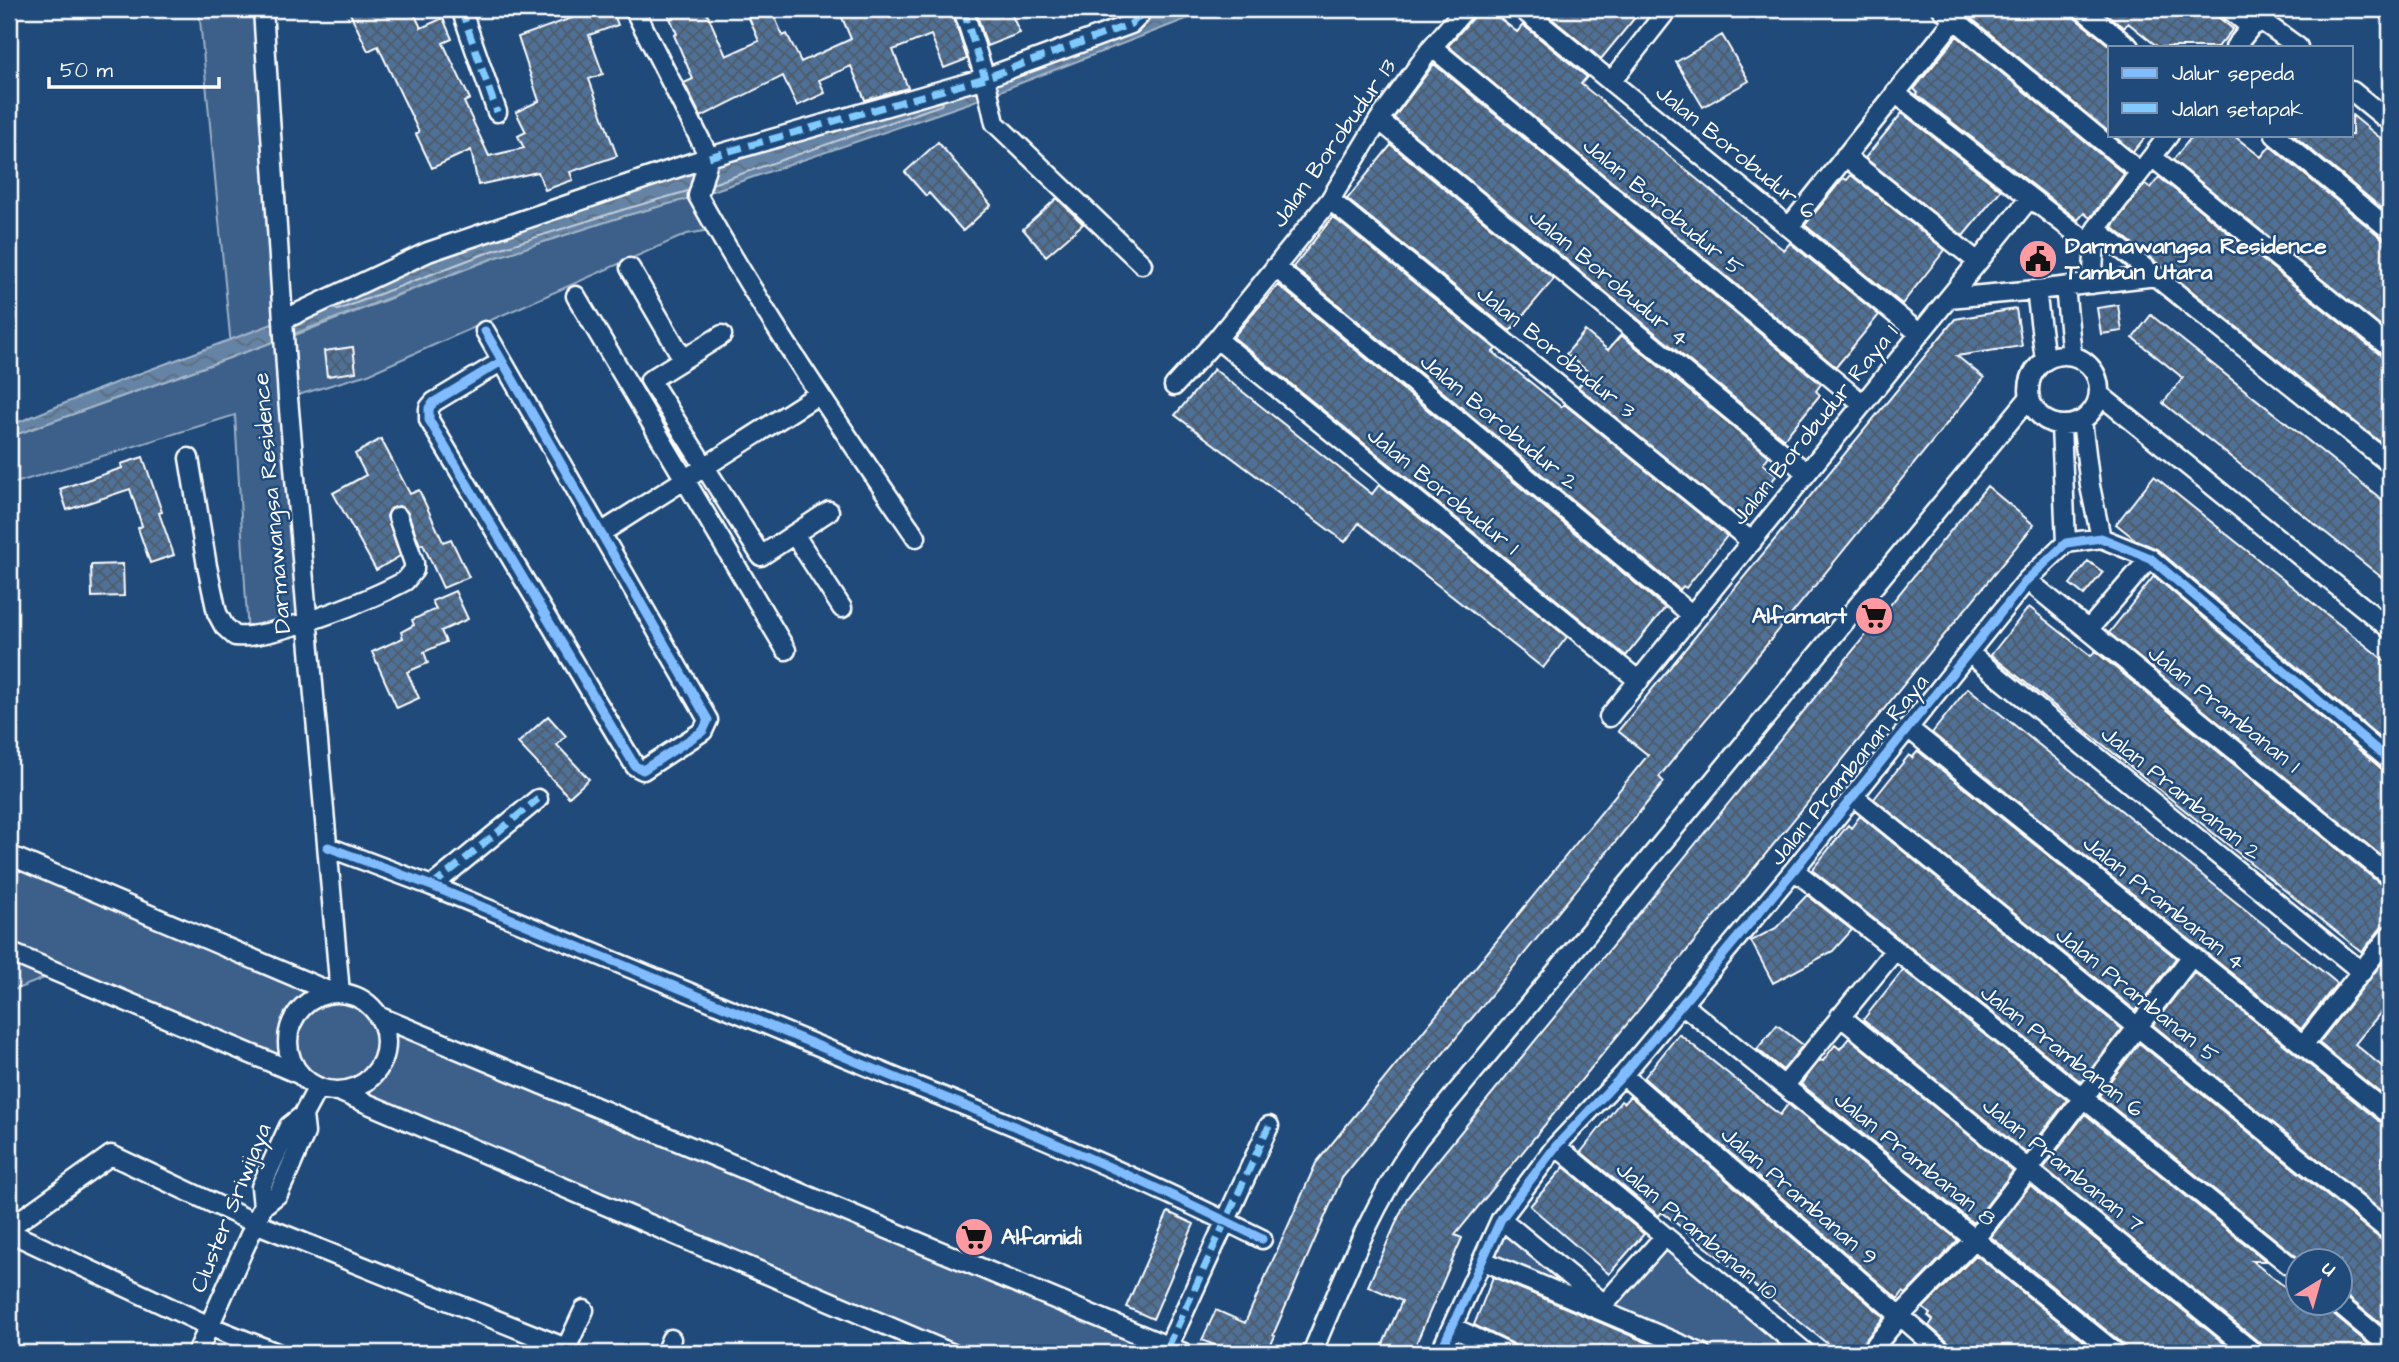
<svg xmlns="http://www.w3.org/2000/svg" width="2399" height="1362" viewBox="0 0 2399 1362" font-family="'Architects Daughter',sans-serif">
  <defs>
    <pattern id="water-waves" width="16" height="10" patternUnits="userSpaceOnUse" patternTransform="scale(1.75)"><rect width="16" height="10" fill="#6583a4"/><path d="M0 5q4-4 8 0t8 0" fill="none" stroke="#5b6d81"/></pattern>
    <pattern id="building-cross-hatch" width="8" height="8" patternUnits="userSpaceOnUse" patternTransform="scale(1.75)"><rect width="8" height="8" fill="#507197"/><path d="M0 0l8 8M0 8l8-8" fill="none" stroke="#4e5b6a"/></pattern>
  </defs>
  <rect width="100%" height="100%" fill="#1f4a7a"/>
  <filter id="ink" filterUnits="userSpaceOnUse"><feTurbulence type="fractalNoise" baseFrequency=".0143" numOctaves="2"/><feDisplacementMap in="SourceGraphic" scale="14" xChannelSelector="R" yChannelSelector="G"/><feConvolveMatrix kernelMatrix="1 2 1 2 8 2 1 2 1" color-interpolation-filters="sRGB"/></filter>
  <g filter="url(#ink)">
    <!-- grass -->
    <path fill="#3c618b" stroke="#9eb0c5" stroke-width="2" d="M199,9H263L285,339L494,258L624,216L698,196L716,229L687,234L368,374L288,398L306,618L248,636L235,415L9,485V437L232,357Z
      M9,855L340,993C357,998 367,1003 379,1016L1184,1353H951L338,1090L318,1087L300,1075L57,973L9,992Z
      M1501,1219L1603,1303L1665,1236L1806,1353H1701L1484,1261Z"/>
    <!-- water -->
    <path fill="url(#water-waves)" stroke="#a3b5c8" stroke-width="2" d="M1171,9H1212L969,103L698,196L624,216L494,258L265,345L9,437V426L122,380L283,320L428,252L1131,24Z"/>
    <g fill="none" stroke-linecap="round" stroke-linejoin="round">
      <!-- shore -->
      <path stroke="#c1cddb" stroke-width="2" d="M712,184L941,105L943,101
        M333,308L338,310L492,251L622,210L688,191"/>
    </g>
    <!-- building -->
    <path fill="url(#building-cross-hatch)" stroke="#fff" stroke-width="2" d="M348,9H412L421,28L443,18L452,39L443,43L470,99L464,102L489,156L524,148L518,136L526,132L516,112L539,101L518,37L597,9H612L618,25L589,35L603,74L589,79L617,156L570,172L573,180L545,190L538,172L478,185L471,150L432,168L416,134L419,132L378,46L368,51Z
      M666,9H705L726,56L759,41L745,9H771L783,36L787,34L801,62L851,39L841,15L856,9H886L890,18L913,9H947L952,19L954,18L967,59L944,68L931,35L893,50L908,88L865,100L851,66L819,80L825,93L797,106L783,76L701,117L684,83L693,79L674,35L677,34Z
      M975,9H1009L1020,33L987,46Z
      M1476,9H1488L1517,32L1523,25L1587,77L1581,84L1776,244L1784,250L1790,243L1879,315L1836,367L1448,46L1474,16Z
      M1540,9H1642L1601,59Z
      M1960,9H2071L2075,18L2110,46V133Z
      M2100,9H2208L2233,29L2218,47H2158L2128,23L2124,28Z
      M1722,35L1749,81L1703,107L1676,62Z
      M1957,36L2124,174L2090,218L2084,213L2078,220L1917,95L1918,93L1914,89Z
      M1434,64L1821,384L1816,391L1820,395L1784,439L1394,118Z
      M1902,113L2001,190L1963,236L1865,158Z
      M2352,115L2390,146V215L2293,135H2352Z
      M2113,135H2147L2133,152Z
      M2193,135H2233L2261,157L2270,146L2383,239L2390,241V334L2173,160Z
      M938,142L991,205L963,231L929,193L926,196L905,172Z
      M1391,145L1554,279L1510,331L1347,199Z
      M1851,175L1945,250L1902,304L1805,225L1843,178L1847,180Z
      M2159,177L2383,357L2390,359V450L2112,227L2145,184L2151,188Z
      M1057,198L1083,224L1046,256L1023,229Z
      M1333,217L1496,349L1493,352L1561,407L1564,404L1727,536L1686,588L1683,586L1680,590L1293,267Z
      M1278,285L1665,608L1626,656L1233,337Z
      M2118,305L2122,331L2101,334L2097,308Z
      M2016,309L2022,346L1957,356L1984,378L1659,777L1664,782L1342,1178L1273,1335L1275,1336L1267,1353H1233L1202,1340L1216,1310L1245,1323L1316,1163L1648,755L1618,731L1955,319Z
      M2151,315L2390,506V584L2163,403L2183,378L2133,338Z
      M1585,331L1608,350L1621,335L1769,456L1763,464L1777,475L1741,519L1578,387L1590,373L1566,354Z
      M353,347L356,372L327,376L324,351Z
      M1214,369L1372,494L1379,485L1567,637L1543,668L1359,523L1345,542L1175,415Z
      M381,439L410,494L419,490L443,542L451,539L469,577L443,588L423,544L420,545L408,513L399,506L390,509L387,516L400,556L376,570L333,493L366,475L355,454Z
      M143,457L162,512L159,513L174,555L150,563L138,528L142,526L130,489L67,510L60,489L122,468L121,464Z
      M2154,476L2390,665V746L2157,549L2136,540L2116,524Z
      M1987,486L2034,525L1455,1235L1462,1238L1412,1353H1379L1402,1301L1368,1286L1407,1198Z
      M2088,561L2103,572L2084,595L2070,584Z
      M123,564L124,596L92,597L91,565Z
      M2154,576L2383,770L2390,772V863L2109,633Z
      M455,591L468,619L441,631L446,642L424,652L428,663L407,672L419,698L397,708L372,652L403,638L401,632L414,625L412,620L436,609L432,601Z
      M2029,607L2091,656L2095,651L2383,886L2390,888V924L2381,928L2362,952L1991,655Z
      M1968,688L2337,983L2301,1029L1932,733Z
      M548,716L566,736L557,745L589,779L569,797L518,743Z
      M1918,751L2176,958L2136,1011L1874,799L1909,755L1912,758Z
      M1860,816L2122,1029L2081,1082L1812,870L1848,825L1851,828Z
      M1807,895L1852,930L1833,951L1773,983L1751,941L1776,928Z
      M2390,953V1001L2355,1044L2390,1073V1101L2319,1043Z
      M1903,970L2067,1100L2026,1153L1863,1020Z
      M2194,972L2383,1124L2390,1126V1218L2153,1025Z
      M1777,1025L1803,1045L1783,1070L1757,1049Z
      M1679,1034L1780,1115L1788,1104L1958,1240L1906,1294L1903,1292L1898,1299L1644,1078Z
      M1849,1038L2013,1171L1973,1223L1801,1084L1820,1060L1823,1061L1835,1045L1840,1049Z
      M2139,1043L2383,1241L2390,1243V1325L2387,1329L2340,1291V1261H2302L2099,1096Z
      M1630,1096L1884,1317L1855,1353H1839L1662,1212L1659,1216L1581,1152L1621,1101L1624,1103Z
      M2085,1114L2266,1261H2252L2298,1297V1303H2325L2329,1311L2372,1347L2367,1353H2265L2261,1344L2044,1168Z
      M1564,1167L1644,1234L1609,1274L1530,1206Z
      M2030,1186L2236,1353H2127L2123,1344L1991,1237Z
      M1168,1212L1194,1224L1153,1319L1126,1307Z
      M1976,1255L2098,1353H1954L1950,1344L1929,1326L1933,1320L1928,1316L1930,1314L1923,1308Z
      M1493,1277L1672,1353H1524L1518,1351L1512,1343L1474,1325Z
      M1915,1343L1926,1353H1907Z"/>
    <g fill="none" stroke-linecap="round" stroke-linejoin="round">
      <!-- minor casing -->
      <g stroke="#fff" stroke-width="23">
        <path id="minor" d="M263,9L288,398L340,993
          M461,9L497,112
          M634,9L709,157L698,196C763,314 840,426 916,537
          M963,9L985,78L995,123L1142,264
          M1522,9L1920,334
          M1942,9L2140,172
          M2082,9L2129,47
          M2229,9L2251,27
          M1432,47L1863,404
          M2235,47L2251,27L2262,21L2298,47
          M1611,82L1668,9
          M2352,91L2390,122
          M1895,93L2095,248
          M1379,120L1807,473
          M2275,135L2390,230
          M1845,156L1978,262
          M2152,157L2390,348
          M1330,200L1752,542
          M1789,227L1955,19
          M2096,229L2390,464
          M1275,267L1692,615
          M630,268L683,359
          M2092,284L2096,229L2169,135
          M2065,287L2072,356
          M2036,290L2045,360
          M576,296L786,650
          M1949,298L2036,290L2157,276
          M283,320L428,252L709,157L985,78L1131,24L1139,16L1141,9
          M485,331L708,720L703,731L643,770L635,766L429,420V408L434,402L502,361
          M722,335L650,380L761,556L829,511
          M1217,339L1639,681
          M2029 390a35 35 0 1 1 70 0a35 35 0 1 1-70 0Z
          M1174,386L1217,339L1330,200L1379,120L1432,47L1465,9
          M2099,394L2390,629
          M2082,421L2090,486L2101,538
          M2061,426L2066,543
          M189,458L207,566L217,613L224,626L235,636C271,640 372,599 405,581L414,570V563L398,517
          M601,533L819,394
          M794,534L842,608
          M2027,580L2390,877
          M2088,630L2150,558
          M1969,653L2362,972
          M1609,717L2029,199
          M1908,728L2390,1115
          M1853,796L2390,1232
          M328,847L432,886L908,1083C1028,1130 1146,1181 1262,1239
          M9,855L333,993
          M1794,870L2083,1098L2298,1272
          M432,886L538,799
          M9,952L301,1075
          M288 1042a49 49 0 1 1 98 0a49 49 0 1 1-98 0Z
          M1682,1004L2116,1353
          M378,1016L1184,1353
          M1840,1016L2254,1353
          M2303,1045L2390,935
          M1623,1075L1943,1353
          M1785,1085L1895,950
          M338,1091L951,1353
          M1556,1146L1806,1353
          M263,1206L278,1194L287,1175L305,1133L303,1115
          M1501,1219L1603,1303
          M9,1228L111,1155L255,1223L566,1348
          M9,1232L209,1326L277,1353
          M1484,1261L1701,1353
          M2336,1302L2390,1347
          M1600,1309L1665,1236
          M1452,1327L1507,1353
          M1168,1347L1269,1126
          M197,1353L263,1206L261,1187L289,1126L303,1115L318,1087
          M564,1353L584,1310
          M665,1353L671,1339
          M1312,1353C1343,1279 1372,1205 1418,1139L2029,398
          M1440,1353L1501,1219L1556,1146L1623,1075L1794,870L2027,580L2066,543L2101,538L2150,558L2390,761
          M1869,1353L1900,1316L1975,1239L2192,956"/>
      </g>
      <!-- minor -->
      <use href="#minor" stroke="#1f4a7a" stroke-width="18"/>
      <!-- quiet -->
      <path stroke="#80caff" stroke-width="7" stroke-dasharray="14 7" stroke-linecap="butt" d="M461,9L497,112
        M963,9L985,78
        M709,157L985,78L1131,24L1139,16L1141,9
        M432,886L538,799
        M1168,1347L1269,1126"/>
      <!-- cycleway casing -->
      <g stroke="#1f4a7a" stroke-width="13">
        <path id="cycleway" d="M485,331L708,720L703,731L643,770L635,766L429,420V408L434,402L502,361
          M328,847L432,886L908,1083C1028,1130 1146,1181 1262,1239
          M1440,1353L1501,1219L1556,1146L1623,1075L1794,870L2027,580L2066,543L2101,538L2150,558L2390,761"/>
      </g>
      <!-- cycleway -->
      <use href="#cycleway" stroke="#80bcff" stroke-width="9"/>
    </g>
  </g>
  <!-- icons -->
  <defs>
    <g id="civic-disc" transform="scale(2.0125)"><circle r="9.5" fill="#ff9aa2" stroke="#1f4a7a"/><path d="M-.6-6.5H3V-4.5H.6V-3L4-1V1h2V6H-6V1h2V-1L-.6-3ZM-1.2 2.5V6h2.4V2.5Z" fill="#111"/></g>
    <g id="supermarket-disc" transform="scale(2.0125)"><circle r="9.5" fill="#ff9aa2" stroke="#1f4a7a"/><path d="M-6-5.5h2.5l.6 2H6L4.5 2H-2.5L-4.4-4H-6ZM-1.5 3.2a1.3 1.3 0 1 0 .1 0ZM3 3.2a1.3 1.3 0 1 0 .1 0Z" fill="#111"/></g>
  </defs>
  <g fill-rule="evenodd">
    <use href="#civic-disc" x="2038" y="259"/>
    <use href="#supermarket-disc" x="1874" y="616"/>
    <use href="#supermarket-disc" x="974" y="1237"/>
  </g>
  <g text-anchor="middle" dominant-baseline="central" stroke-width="5" stroke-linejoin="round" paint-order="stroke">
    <!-- street labels -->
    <g font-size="23" fill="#fff" stroke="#1f4a7a">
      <text transform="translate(1334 143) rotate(-55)">Jalan Borobudur 13</text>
      <text transform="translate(1736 152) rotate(39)">Jalan Borobudur 6</text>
      <text transform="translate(1663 207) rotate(40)">Jalan Borobudur 5</text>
      <text transform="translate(1609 278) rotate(40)">Jalan Borobudur 4</text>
      <text transform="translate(1556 352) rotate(39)">Jalan Borobudur 3</text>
      <text transform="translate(1499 422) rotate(40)">Jalan Borobudur 2</text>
      <text transform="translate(1815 425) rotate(-51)">Jalan Borobudur Raya 1</text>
      <text transform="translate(1443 491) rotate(39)">Jalan Borobudur 1</text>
      <text transform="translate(272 503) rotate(-95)">Darmawangsa Residence</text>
      <text transform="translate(2224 709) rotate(39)">Jalan Prambanan 1</text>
      <text transform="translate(1849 770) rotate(-51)">Jalan Prambanan Raya</text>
      <text transform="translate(2181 793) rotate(39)">Jalan Prambanan 2</text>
      <text transform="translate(2164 903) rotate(39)">Jalan Prambanan 4</text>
      <text transform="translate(2137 995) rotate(39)">Jalan Prambanan 5</text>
      <text transform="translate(2062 1051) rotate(38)">Jalan Prambanan 6</text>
      <text transform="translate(1915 1159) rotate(39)">Jalan Prambanan 8</text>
      <text transform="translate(2063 1165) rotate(39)">Jalan Prambanan 7</text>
      <text transform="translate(1799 1196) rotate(41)">Jalan Prambanan 9</text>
      <text transform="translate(231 1208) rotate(-68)">Cluster Sriwijaya</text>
      <text transform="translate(1697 1231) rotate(40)">Jalan Prambanan 10</text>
    </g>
    <!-- poi labels -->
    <g font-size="23" font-weight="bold" fill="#fff" stroke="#1f4a7a" text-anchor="start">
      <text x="2065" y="246">Darmawangsa Residence<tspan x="2065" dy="26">Tambun Utara</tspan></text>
      <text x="1847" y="616" text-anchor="end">Alfamart</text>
      <text x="1001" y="1237">Alfamidi</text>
    </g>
  </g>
  <!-- margin -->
  <rect width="2399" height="1362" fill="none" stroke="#1f4a7a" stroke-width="35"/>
  <rect x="18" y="18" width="2364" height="1327" fill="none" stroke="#fff" stroke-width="2.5" filter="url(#ink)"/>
  <!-- legend -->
  <rect x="2108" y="46" width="245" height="91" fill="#1f4a7a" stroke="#7992af" stroke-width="2"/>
  <rect x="2122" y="68" width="35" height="10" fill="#80bcff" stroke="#7992af" stroke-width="2"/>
  <text x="2172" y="80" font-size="21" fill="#ffffff">Jalur sepeda</text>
  <rect x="2122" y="103" width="35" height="10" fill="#80caff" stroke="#7992af" stroke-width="2"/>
  <text x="2172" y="116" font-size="21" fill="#ffffff">Jalan setapak</text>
  <!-- north arrow -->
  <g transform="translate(2319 1282) rotate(37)"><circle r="33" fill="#1f4a7a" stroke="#7992af" stroke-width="2"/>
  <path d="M0-5L12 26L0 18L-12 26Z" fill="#ff9aa2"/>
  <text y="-10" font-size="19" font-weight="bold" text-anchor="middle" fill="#ffffff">U</text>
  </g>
  <!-- scale -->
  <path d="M49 77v10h170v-10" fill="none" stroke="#ffffff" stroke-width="3.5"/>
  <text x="60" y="77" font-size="21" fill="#ffffff" stroke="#1f4a7a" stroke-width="5" paint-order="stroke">50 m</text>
</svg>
